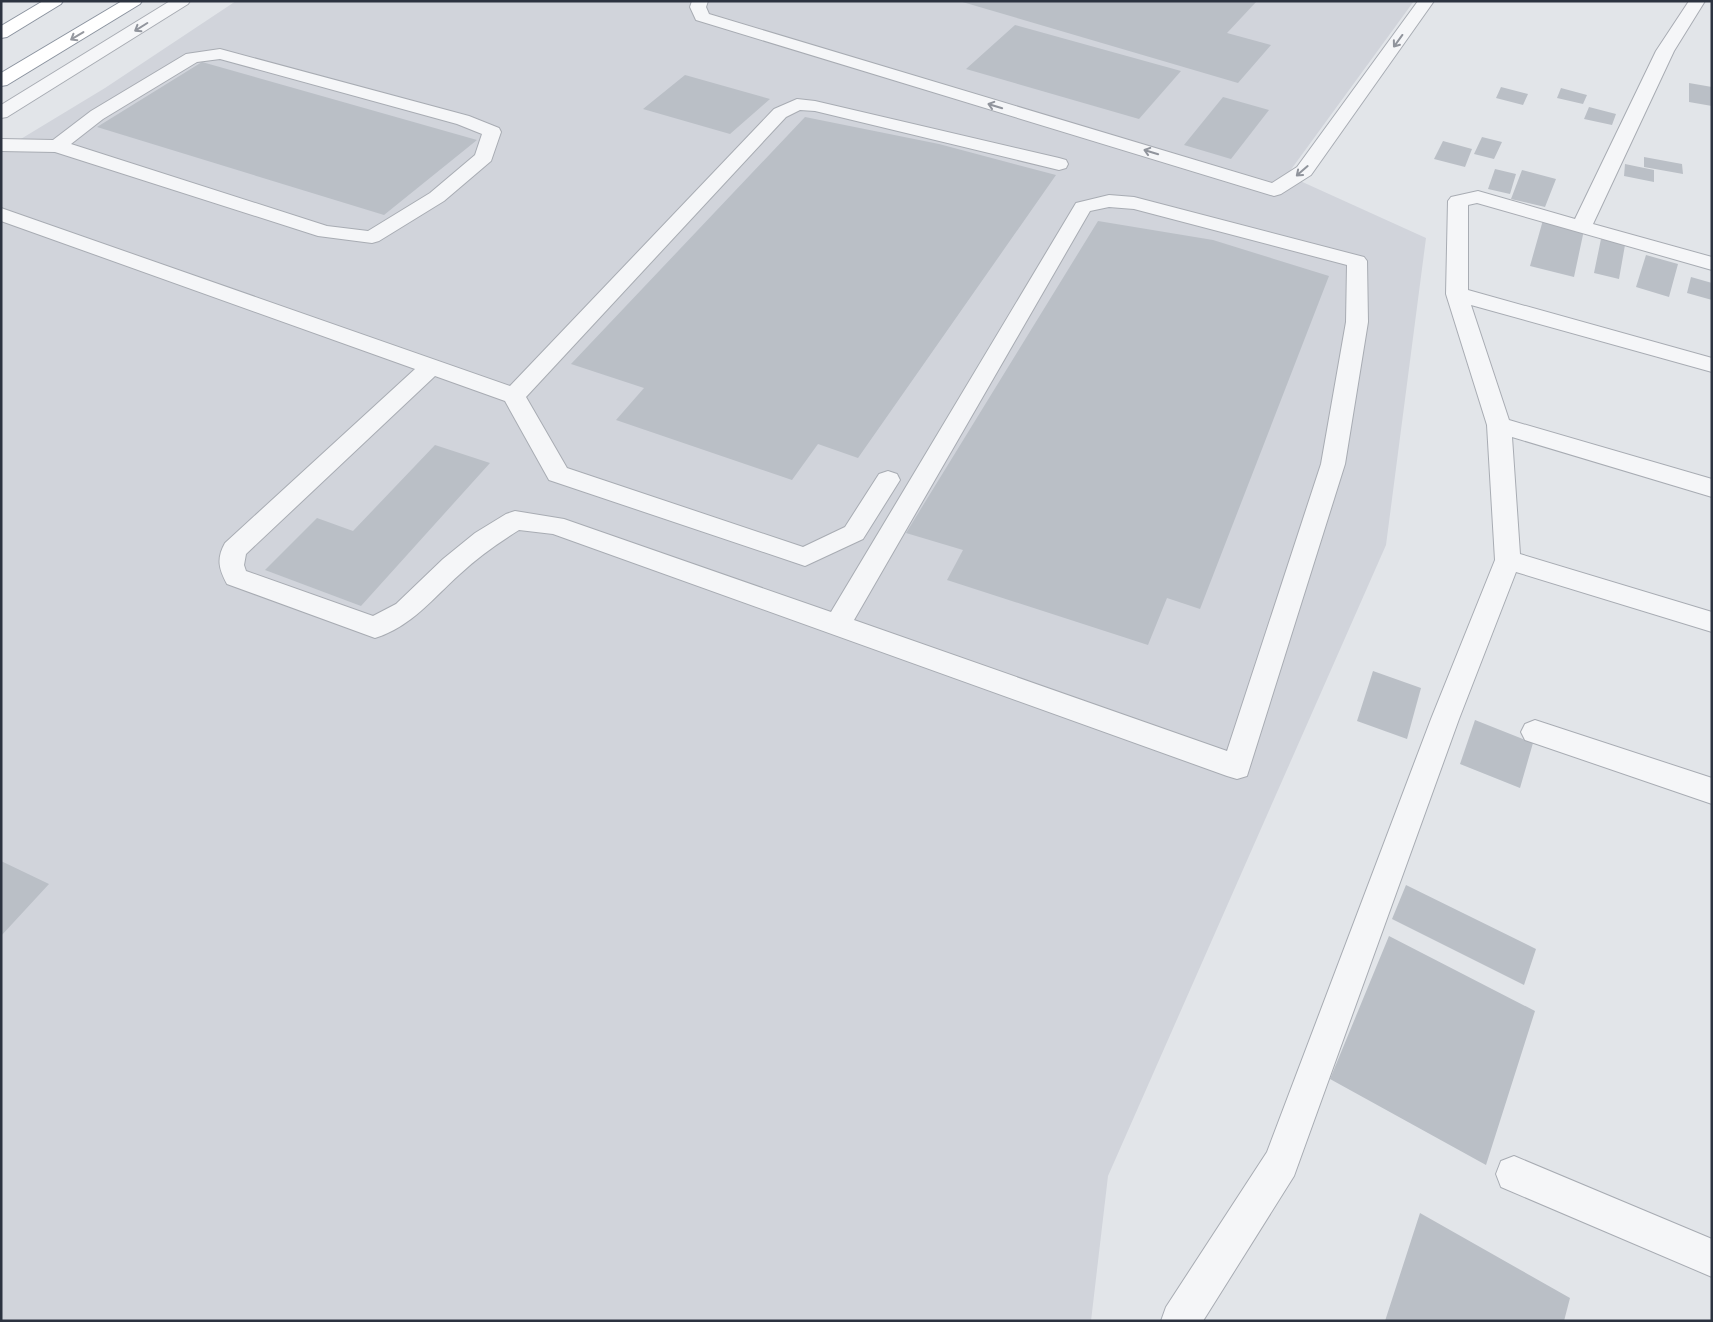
<svg xmlns="http://www.w3.org/2000/svg" width="1713" height="1322" viewBox="0 0 1713 1322" font-family="Jost,sans-serif">
  <rect width="100%" height="100%" fill="#e2e5e9"/>
  <!-- built -->
  <path fill="#d1d4db" d="M236,1H1414L1287,175L1426,238L1386,545L1108,1176L1091,1321H1V151L105,88Z"/>
  <!-- building -->
  <path fill="#babfc6" d="M959,1H1257L1227,33L1271,45L1238,83Z
    M1015,25L1181,71L1139,119L966,69Z
    M202,62L477,140L384,215L97,127Z
    M685,75L770,99L730,134L643,109Z
    M1689,83L1712,87V106L1689,102Z
    M1501,87L1528,94L1523,105L1496,98Z
    M1561,88L1587,95L1583,104L1557,98Z
    M1223,97L1269,110L1231,159L1184,145Z
    M1589,107L1616,114L1612,125L1584,119Z
    M805,117L939,144L1056,175L858,458L818,444L792,480L616,420L644,388L571,364Z
    M1482,137L1502,142L1494,159L1474,154Z
    M1443,141L1472,149L1465,167L1434,159Z
    M1644,157L1682,164L1683,174L1644,167Z
    M1625,164L1654,170V182L1624,176Z
    M1495,169L1516,174L1510,194L1488,189Z
    M1522,170L1556,179L1545,207L1511,199Z
    M1543,220L1584,230L1574,277L1530,266Z
    M1098,221L1213,240L1329,276L1200,609L1167,598L1148,645L947,580L963,550L906,533Z
    M1601,239L1625,245L1619,279L1594,273Z
    M1646,255L1678,264L1669,297L1636,287Z
    M1691,277L1712,283V300L1687,293Z
    M435,445L490,463L361,606L265,570L317,518L353,531Z
    M1373,671L1421,688L1407,739L1357,721Z
    M1475,720L1533,743L1520,788L1460,764Z
    M1,861L49,884L1,936Z
    M1406,885L1536,949L1524,985L1392,919Z
    M1389,936L1535,1011L1486,1165L1330,1079Z
    M1420,1213L1570,1298L1564,1321H1385Z"/>
  <g fill="none" stroke-linecap="round" stroke-linejoin="round">
    <!-- minor casing -->
    <g stroke="#a8acb3" stroke-width="2">
      <path id="minor" d="M170,1H190L188,4L7,117L1,118V105Z
        M692,1H708L706,7L709,14L1272,183L1297,167L1418,1H1434L1311,175L1281,194L1274,196L696,20L690,7Z
        M1689,1H1705L1674,51L1593,224L1712,257V270L1477,203L1468,205V290L1712,358V372L1471,305L1509,420L1712,479V497L1512,437L1520,554L1712,612V632L1516,572L1459,719L1294,1176L1203,1321H1161L1166,1307L1267,1152L1431,719L1495,560L1487,425L1446,294L1448,201L1451,197L1478,191L1575,219L1656,51Z
        M220,49L469,116L499,128L501,132L491,161L444,201L379,241L372,243L318,236L55,152L1,151V139L53,140L91,111L186,54ZM220,59L457,124L482,134L475,155L430,193L368,231L327,226L71,144L103,119L197,62Z
        M797,99L815,101L1059,158L1066,160L1068,164L1066,168L1059,170L815,111L800,110L786,117L526,397L567,468L803,547L845,527L879,474L888,471L897,474L900,480L863,539L805,566L549,480L505,401L435,376L246,554L244,565L246,571L373,616L396,604L443,559L475,533L506,514L515,511L564,519L831,612L1076,203L1109,195L1134,197L1364,257L1367,261L1368,322L1345,464L1247,776L1237,779L1227,776L553,534L519,530C498,543 478,557 460,574C433,598 411,627 375,638L227,584C219,569 216,559 225,543L415,369L1,221V208L510,386L774,109ZM1109,207L1134,209L1347,265L1346,322L1321,464L1227,751L854,620L1090,211Z
        M1535,720L1712,778V804L1525,740L1521,732L1525,724Z
        M1514,1156L1712,1239V1277L1501,1187L1496,1174L1501,1161Z"/>
    </g>
    <!-- highway casing -->
    <g stroke="#8b939f" stroke-width="2">
      <path id="highway" d="M43,1H63L61,4L7,37L1,38V26Z
        M122,1H142L140,4L7,85L1,86V73Z"/>
    </g>
    <!-- minor -->
    <use href="#minor" fill="#f5f6f8" fill-rule="evenodd"/>
    <!-- highway -->
    <use href="#highway" fill="#fff" fill-rule="evenodd"/>
  </g>
  <!-- one-way arrows -->
  <defs><path id="oneway-shaft" d="M-6 0H5M1.5-3L5.5 0L1.5 3" fill="none" stroke-width="1.6" stroke-linecap="round" stroke-linejoin="round" transform="scale(1.25)"/></defs>
  <g stroke="#90949c">
    <use href="#oneway-shaft" transform="translate(141 27) rotate(148)"/>
    <use href="#oneway-shaft" transform="translate(1398 41) rotate(126)"/>
    <use href="#oneway-shaft" transform="translate(995 106) rotate(-163)"/>
    <use href="#oneway-shaft" transform="translate(1151 152) rotate(-163)"/>
    <use href="#oneway-shaft" transform="translate(1302 171) rotate(139)"/>
  </g>
  <use stroke="#9699a0" href="#oneway-shaft" transform="translate(77 36) rotate(149)"/>
  <!-- border -->
  <rect width="1713" height="1322" fill="none" stroke="#2c3340" stroke-width="5"/>
</svg>
